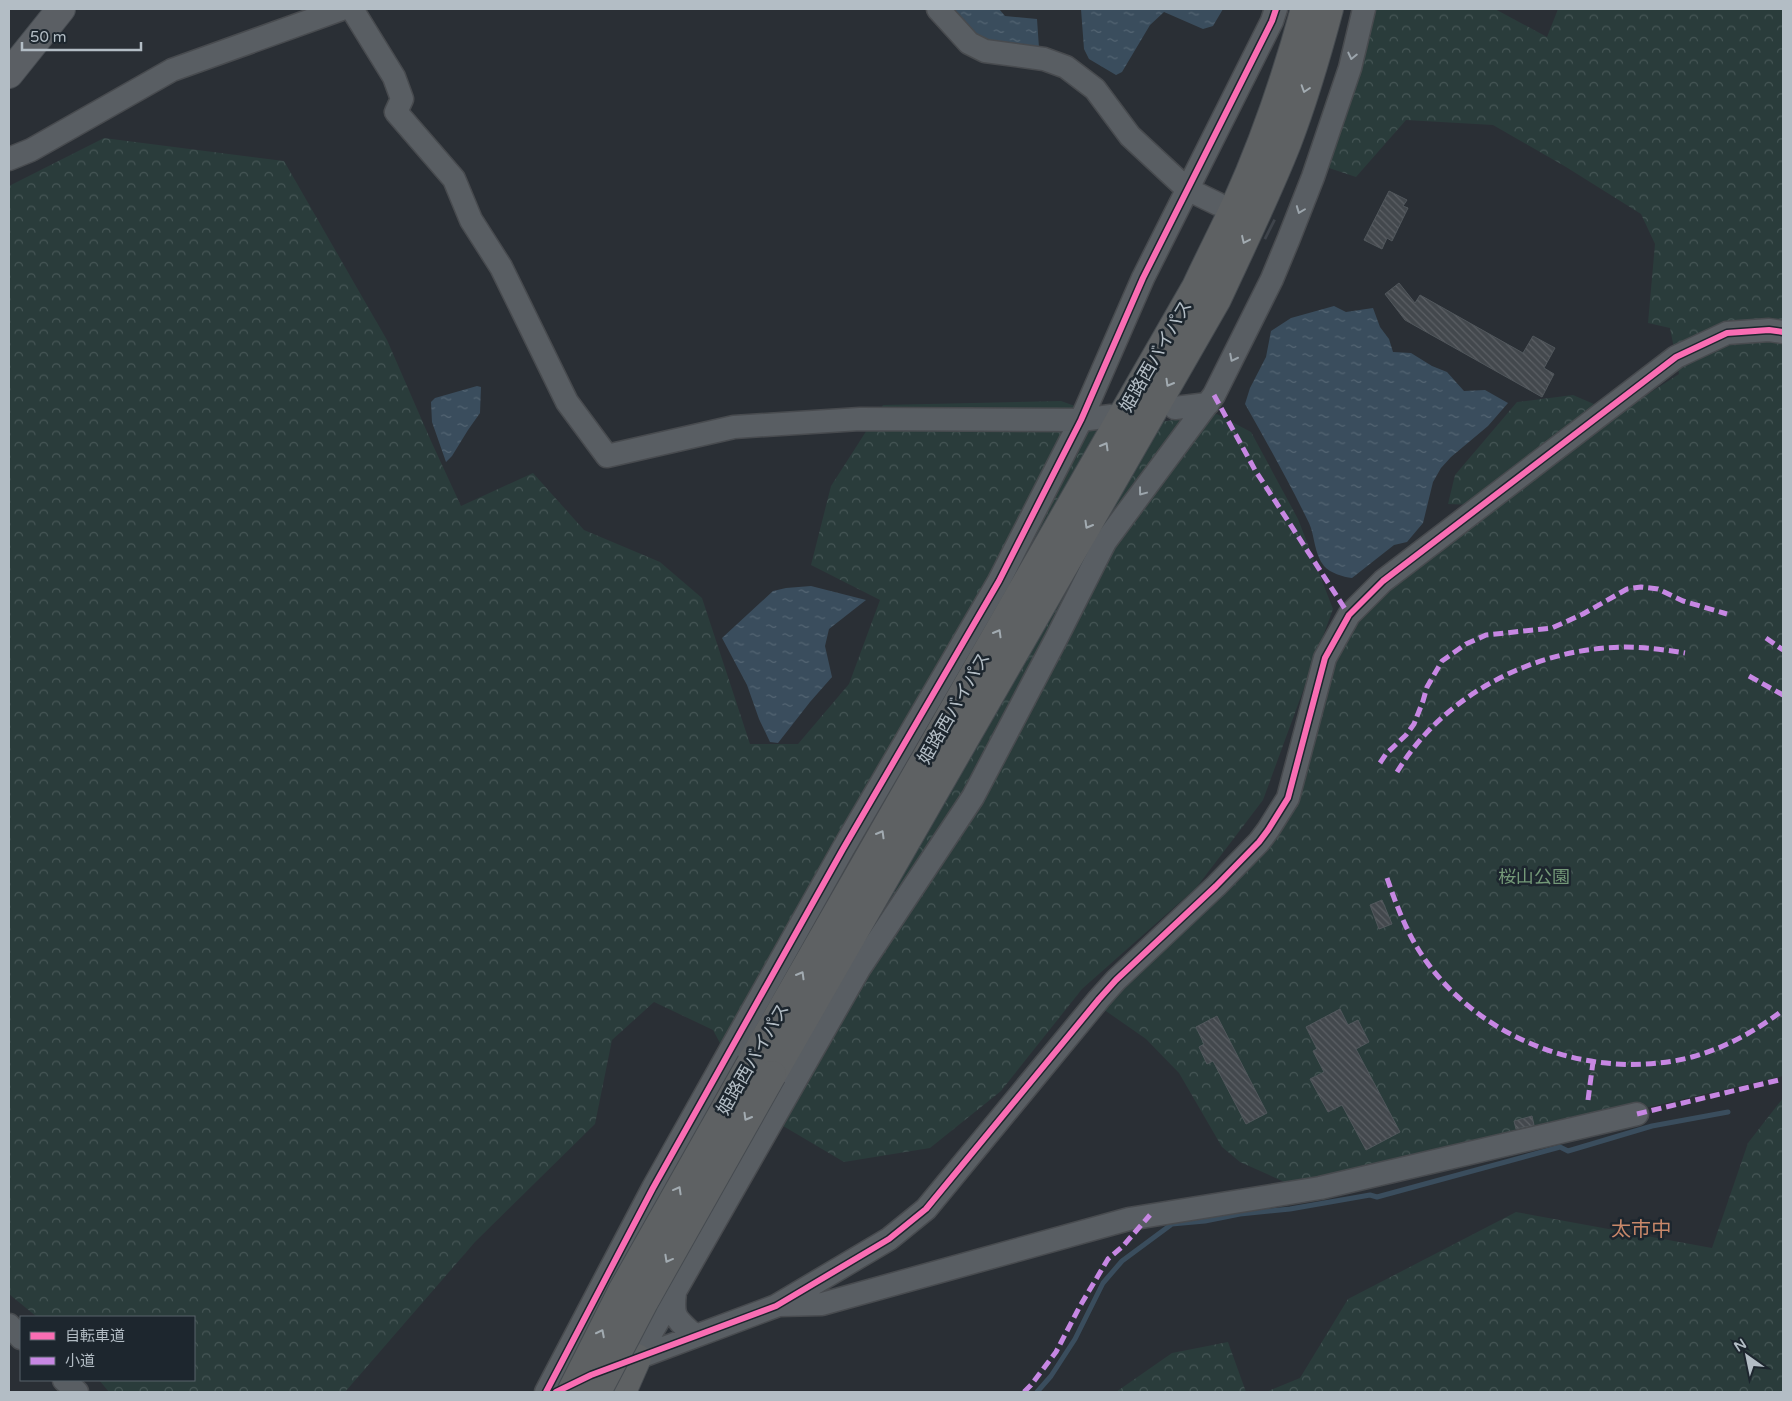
<svg xmlns="http://www.w3.org/2000/svg" width="1792" height="1401" viewBox="0 0 1792 1401" font-family="'Varela Round','Noto Sans JP',sans-serif">
  <defs>
    <pattern id="forest-crowns" width="20" height="18" patternUnits="userSpaceOnUse" patternTransform="scale(1.25)"><rect width="20" height="18" fill="#2a3c3b"/><path d="M2 6a3 3 0 1 1 6 0M12 15a3 3 0 1 1 6 0" fill="none" stroke="#465656"/></pattern>
    <pattern id="water-ripples" width="26" height="14" patternUnits="userSpaceOnUse" patternTransform="scale(1.25)"><rect width="26" height="14" fill="#3a4d5d"/><path d="M2 4q2-2 4 0t4 0M15 11q2-2 4 0t4 0" fill="none" stroke="#546573"/></pattern>
    <pattern id="building-back-hatch" width="6" height="6" patternUnits="userSpaceOnUse" patternTransform="scale(1.25)"><rect width="6" height="6" fill="#43484d"/><path d="M-1 5l2 2M0 0l6 6M5-1l2 2" fill="none" stroke="#5c6065"/></pattern>
  </defs>
  <rect width="100%" height="100%" fill="#2a2f35"/>
  <!-- forest -->
  <path fill="url(#forest-crowns)" d="M1374,9H1495L1547,37L1558,9H1783V1076L1298,1188L1240,1162L1222,1147L1179,1073L1146,1039L1103,1009L1227,888L1271,842L1332,659L1369,604L1499,506L1448,504L1455,475L1517,402L1573,395L1617,414L1679,374L1670,328L1648,323L1655,244L1641,214L1566,167L1493,125L1406,120L1356,177L1329,168Z
    M104,138L284,161L387,340L431,441L461,506L533,473L584,530L660,562L702,598L750,744H798L849,684L880,600L811,565L831,486L883,405L1061,401L1131,426L1217,414L1251,432L1298,519L1333,609L1263,800L1196,888L1082,989L1001,1091L930,1148L844,1162L756,1110L713,1030L654,1002L612,1040L595,1124L475,1242L345,1392H109L99,1380H194V1317H37L9,1294V186Z
    M1783,1098V1392H1266L1300,1378L1348,1299L1516,1212L1712,1248L1748,1143Z
    M1228,1342L1246,1392H1116L1172,1353Z"/>
  <!-- water -->
  <path fill="url(#water-ripples)" d="M944,9H999L1005,16L1037,19L1039,48L986,46Z
    M1081,9H1223L1213,26L1203,29L1164,12L1150,25L1122,72L1116,75L1089,59L1084,49Z
    M1334,306L1346,312L1373,308L1380,327L1389,339L1393,352L1411,353L1432,366L1447,372L1464,391L1485,390L1508,403L1488,426L1451,457L1441,468L1433,482L1423,523L1407,542L1394,545L1352,578C1343,577 1330,573 1324,566C1314,554 1315,536 1309,523C1289,482 1267,443 1245,404L1250,388L1266,357L1271,331L1291,318Z
    M477,386L481,387L480,413L468,430L452,456L446,462L432,422L431,402L435,398Z
    M811,586L866,600L829,629L825,646L832,677L810,702L778,743L770,742L759,719L747,685L722,638L773,591L786,588Z"/>
  <g fill="none" stroke-linecap="round" stroke-linejoin="round">
    <!-- stream -->
    <path stroke="#3a4d5d" stroke-width="5" d="M1037,1392L1051,1376L1075,1339L1103,1283L1122,1261L1172,1224L1205,1221L1240,1214L1290,1209L1370,1195L1377,1197L1560,1147L1568,1151L1652,1126L1728,1112"/>
  </g>
  <!-- building -->
  <path fill="url(#building-back-hatch)" stroke="#51575c" d="M1389,191L1407,200L1403,206L1408,208L1392,241L1387,238L1382,249L1364,240Z
    M1399,283L1415,303L1420,295L1523,353L1533,336L1555,348L1544,368L1554,374L1542,397L1405,320L1385,294Z
    M1382,900L1392,924L1379,929L1370,905Z
    M1340,1009L1348,1025L1358,1020L1369,1042L1356,1049L1400,1132L1366,1150L1342,1105L1328,1112L1310,1079L1324,1072L1313,1051L1317,1049L1306,1027Z
    M1217,1016L1267,1113L1246,1124L1213,1061L1207,1064L1199,1047L1204,1044L1196,1027Z
    M1532,1116L1534,1125L1516,1129L1514,1121Z"/>
  <g fill="none" stroke-linecap="round" stroke-linejoin="round">
    <!-- minor-tunnel -->
    <path stroke="#3f444b" stroke-width="22" stroke-dasharray="22 11" stroke-linecap="butt" d="M1239,214L1271,230"/>
    <!-- minor casing -->
    <g stroke="#484b4f" stroke-width="25">
      <path id="minor" d="M352,9L394,77L402,99L396,112L454,179L471,220L501,267L567,402L607,456L734,427L860,419L1081,420L1111,416
        M938,9L969,43L985,51L1044,59L1066,67L1095,89L1130,136L1187,189L1218,204
        M9,159L31,150L172,70L342,9
        M1175,408L1208,404
        M675,1292C672,1319 676,1318 695,1336
        M779,1305L822,1304L1129,1219L1320,1188L1637,1114
        M9,1325L21,1338
        M637,1358L859,969L973,797L1056,639L1105,542L1214,395L1272,279L1289,238L1313,177L1350,68L1364,9
        M621,1364L776,1306L889,1239L926,1209L1099,999L1116,980L1216,886L1259,842L1268,830L1288,798L1325,658L1349,615L1383,581L1676,357L1727,333L1769,330L1783,332
        M64,1380L77,1392
        M546,1392L653,1188L843,849L999,581L1081,420L1143,278L1272,21L1276,9"/>
    </g>
    <!-- major casing -->
    <g stroke="#474c51" stroke-width="30">
      <path id="major" d="M9,74L61,9"/>
    </g>
    <!-- highway casing -->
    <g stroke="#464b50" stroke-width="30">
      <path id="highway" d="M751,1063L1196,287C1209,259 1223,232 1236,204C1264,142 1287,75 1305,9
        M772,1075L1217,299C1241,247 1266,196 1287,143C1304,99 1317,54 1329,9
        M622,1392L637,1358"/>
    </g>
    <!-- minor -->
    <use href="#minor" stroke="#595e63" stroke-width="22"/>
    <!-- major -->
    <use href="#major" stroke="#5b5f64" stroke-width="28"/>
    <!-- highway -->
    <use href="#highway" stroke="#5e6163" stroke-width="28"/>
    <!-- highway-bridge casing -->
    <g stroke="#464b50" stroke-width="30" stroke-linecap="butt">
      <path id="highway-bridge" d="M571,1392L622,1291L751,1063
        M597,1392L644,1302L772,1075"/>
    </g>
    <!-- highway-bridge -->
    <use href="#highway-bridge" stroke="#5e6163" stroke-width="28"/>
    <!-- quiet -->
    <path stroke="#c787e3" stroke-width="5" stroke-dasharray="10 5" stroke-linecap="butt" d="M1214,395L1255,470L1349,615
      M1766,638L1783,650
      M1749,676L1783,695
      M1380,763L1386,754L1406,735L1414,724L1423,701L1427,687L1442,661L1466,644L1486,635L1552,628L1583,614L1627,589L1641,587L1658,589L1683,601L1727,614
      M1397,772C1444,694 1535,648 1625,647C1645,647 1666,650 1685,653
      M1387,878C1397,907 1408,936 1426,961C1485,1043 1595,1082 1692,1057C1725,1048 1756,1031 1783,1010
      M1588,1100L1593,1062
      M1637,1114L1783,1079
      M1024,1392L1031,1385L1056,1352L1080,1306L1108,1259L1123,1246L1150,1215"/>
    <!-- cycleway casing -->
    <g stroke="#1d262e" stroke-width="9">
      <path id="cycleway" d="M546,1392L653,1188L843,849L999,581L1081,420L1143,278L1272,21L1276,9
        M556,1392L591,1375L776,1306L889,1239L926,1209L1099,999L1116,980L1216,886L1259,842L1268,830L1288,798L1325,658L1349,615L1383,581L1676,357L1727,333L1769,330L1783,332"/>
    </g>
    <!-- cycleway -->
    <use href="#cycleway" stroke="#f96db3" stroke-width="6"/>
  </g>
  <!-- one-way arrows -->
  <defs><path id="oneway-chevron" d="M-2-3.5L2.5 0L-2 3.5" fill="none" stroke-width="1.6" stroke-linecap="round" stroke-linejoin="round" transform="scale(1.25)"/></defs>
  <g stroke="#9ca5ac">
    <use href="#oneway-chevron" transform="translate(1352 56) rotate(103)"/>
    <use href="#oneway-chevron" transform="translate(1300 210) rotate(111)"/>
    <use href="#oneway-chevron" transform="translate(1233 358) rotate(117)"/>
    <use href="#oneway-chevron" transform="translate(1142 492) rotate(127)"/>
  </g>
  <g stroke="#a2abb1">
    <use href="#oneway-chevron" transform="translate(1305 89) rotate(108)"/>
    <use href="#oneway-chevron" transform="translate(1245 240) rotate(115)"/>
    <use href="#oneway-chevron" transform="translate(1169 383) rotate(120)"/>
    <use href="#oneway-chevron" transform="translate(1105 446) rotate(-60)"/>
    <use href="#oneway-chevron" transform="translate(1088 525) rotate(120)"/>
    <use href="#oneway-chevron" transform="translate(998 633) rotate(-60)"/>
    <use href="#oneway-chevron" transform="translate(881 834) rotate(-60)"/>
    <use href="#oneway-chevron" transform="translate(801 975) rotate(-60)"/>
    <use href="#oneway-chevron" transform="translate(747 1117) rotate(120)"/>
    <use href="#oneway-chevron" transform="translate(678 1190) rotate(-61)"/>
    <use href="#oneway-chevron" transform="translate(668 1259) rotate(119)"/>
    <use href="#oneway-chevron" transform="translate(601 1333) rotate(-63)"/>
  </g>
  <g text-anchor="middle" dominant-baseline="central" stroke-width="5" stroke-linejoin="round" paint-order="stroke">
    <!-- street labels -->
    <g font-size="18" fill="#b3bdc5" stroke="#1d262e">
      <text transform="translate(1156 356) rotate(-60)">姫路西バイパス</text>
      <text transform="translate(954 708) rotate(-60)">姫路西バイパス</text>
      <text transform="translate(753 1059) rotate(-60)">姫路西バイパス</text>
    </g>
    <!-- park labels -->
    <g font-size="18" fill="#749978" stroke="#1d262e">
      <text x="1534" y="877">桜山公園</text>
    </g>
    <!-- quarter labels -->
    <g font-size="20" fill="#c9886a" stroke="#1d262e">
      <text x="1641" y="1230">太市中</text>
    </g>
  </g>
  <!-- border -->
  <rect width="1792" height="1401" fill="none" stroke="#b3bdc5" stroke-width="20"/>
  <!-- legend -->
  <rect x="20" y="1316" width="175" height="65" fill="#1d262e" stroke="#59626a"/>
  <rect x="30" y="1332" width="25" height="8" fill="#f96db3" stroke="#59626a"/>
  <text x="65" y="1341" font-size="15" fill="#b3bdc5">自転車道</text>
  <rect x="30" y="1357" width="25" height="8" fill="#c787e3" stroke="#59626a"/>
  <text x="65" y="1366" font-size="15" fill="#b3bdc5">小道</text>
  <!-- north arrow -->
  <g transform="translate(1747 1356) rotate(327)" stroke="#1d262e" stroke-width="4" paint-order="stroke">
  <path d="M0-4L9 19L0 12L-9 19Z" fill="#b3bdc5"/>
  <text y="-8" font-size="14" font-weight="bold" text-anchor="middle" fill="#b3bdc5">N</text>
  </g>
  <!-- scale -->
  <path d="M22 42v8h119v-8" fill="none" stroke="#b3bdc5" stroke-width="2.5"/>
  <text x="30" y="42" font-size="15" fill="#b3bdc5" stroke="#1d262e" stroke-width="4" paint-order="stroke">50 m</text>
</svg>
